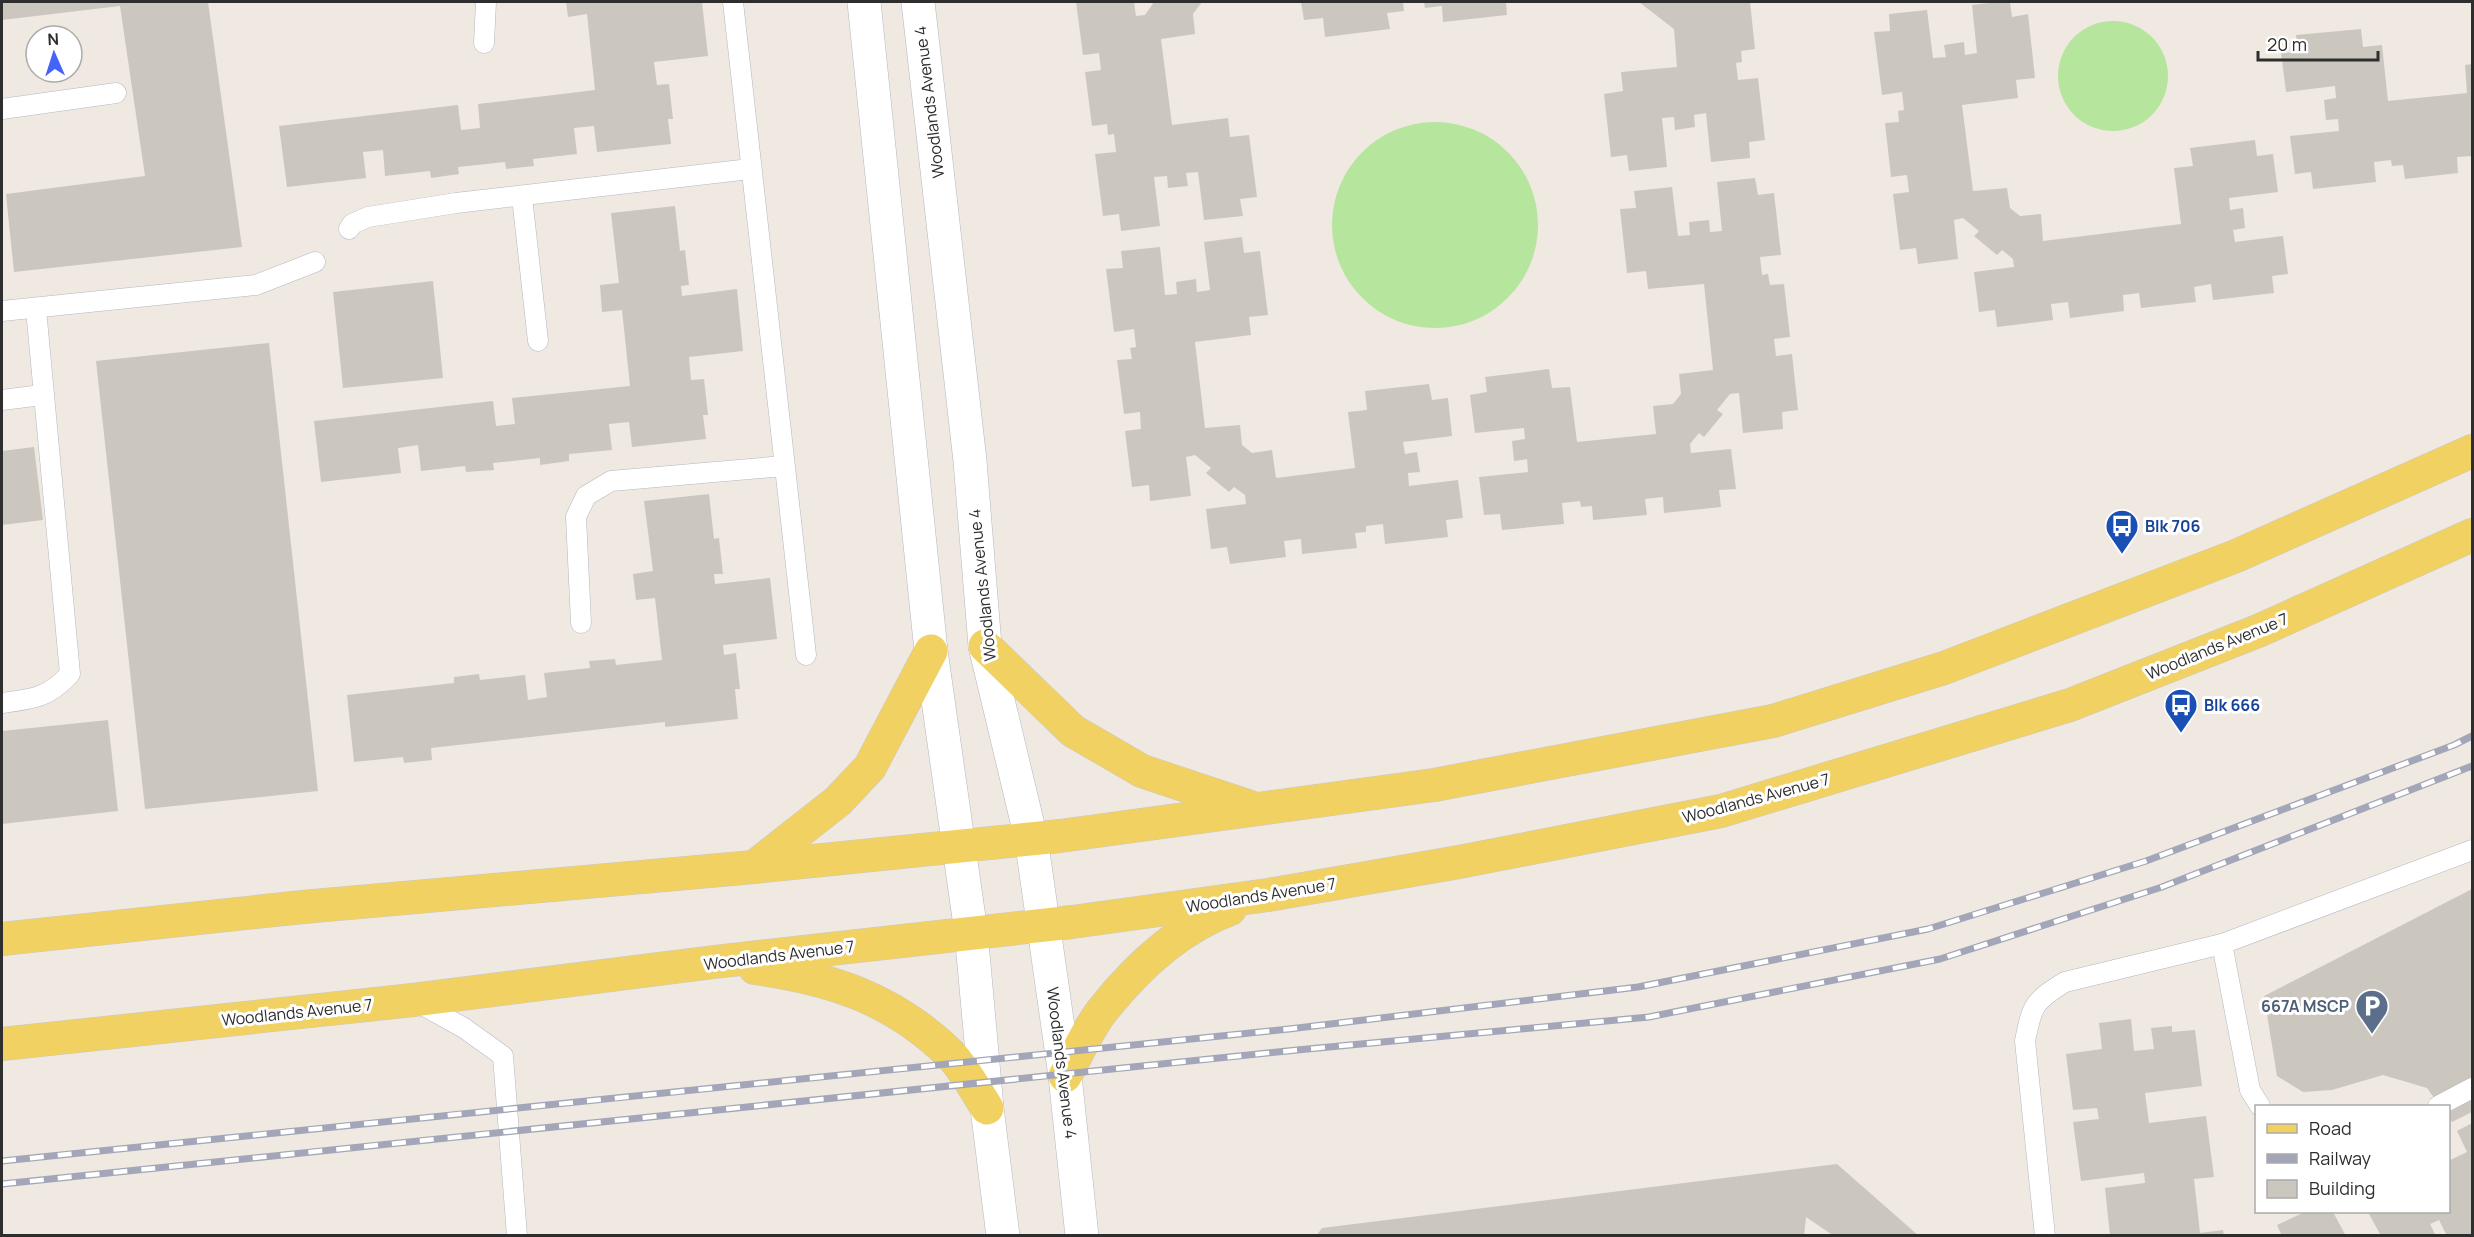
<svg xmlns="http://www.w3.org/2000/svg" width="2474" height="1237" viewBox="0 0 2474 1237" font-family="Manrope,sans-serif">
  <rect width="100%" height="100%" fill="#efe9e1"/>
  <!-- green -->
  <path fill="#b6e59e" d="M2058 76a55 55 0 1 1 110 0a55 55 0 1 1-110 0Z
    M1332 225a103 103 0 1 1 206 0a103 103 0 1 1-206 0Z"/>
  <!-- building -->
  <path fill="#cbc7bf" d="M2,2H208L242,247L14,272L6,194L145,176L120,6L2,20Z
    M566,2H702L708,56L654,62L657,85L669,84L673,119H668L671,144L597,152L594,126L574,128L577,154L533,159L534,166L506,169L505,162L458,167L459,174L431,178L430,171L385,176L383,150L363,152L366,178L287,187L279,126L458,105L461,130L480,128L478,104L595,90L587,14L568,17Z
    M1076,2H1134L1136,16L1145,15L1154,2H1202L1193,14L1195,34L1161,39L1172,125L1228,118L1230,137L1249,135L1257,197L1240,199L1243,216L1204,220L1198,172L1186,173L1188,186L1168,188L1167,176L1154,177L1160,226L1121,231L1119,214L1103,216L1095,154L1116,152L1114,134L1108,135L1107,124L1092,126L1085,72L1101,70L1099,53L1083,55Z
    M1301,2H1403L1404,11L1387,13L1390,29L1325,37L1323,18L1304,20Z
    M1424,2H1506L1507,15L1443,22L1442,6L1425,8Z
    M1639,2H1750L1755,49L1741,51L1742,62L1736,63L1738,80L1758,78L1765,140L1749,142L1750,158L1711,162L1706,113L1694,115L1695,127L1675,130L1674,117L1662,118L1667,167L1629,171L1627,155L1611,157L1604,94L1623,91L1621,72L1677,67L1674,29Z
    M1998,2H2010L2012,17L2028,14L2035,78L2016,80L2018,98L1962,105L1973,191L2007,188L2010,208L2020,216L2041,214L2043,241L2181,224L2174,168L2193,166L2190,148L2255,140L2257,156L2273,154L2278,192L2229,198L2230,210L2243,208L2245,228L2233,230L2235,242L2283,236L2288,274L2272,276L2274,293L2213,300L2211,284L2194,287L2196,302L2141,308L2139,293L2123,295L2124,311L2070,318L2068,302L2051,304L2053,320L1997,327L1995,310L1979,312L1974,272L2014,267L2013,259L2002,250L1997,255L1974,236L1979,231L1963,218L1954,220L1958,259L1918,264L1916,248L1900,250L1893,194L1909,192L1907,175L1891,177L1885,123L1899,122L1898,111L1904,110L1902,92L1882,95L1874,32L1890,31L1889,14L1927,10L1933,58L1946,57L1944,45L1964,42L1965,55L1977,53L1972,5Z
    M2361,29L2363,47L2382,45L2388,101L2467,93L2465,65L2472,64V156L2457,157L2458,173L2405,179L2403,165L2392,166L2391,160L2374,162L2376,182L2313,189L2311,172L2295,174L2290,136L2339,131L2338,119L2326,120L2324,100L2336,98L2335,86L2286,92L2281,53L2298,52L2296,35Z
    M1755,178L1758,195L1774,193L1781,255L1760,257L1762,275L1768,274L1770,285L1784,284L1790,337L1774,339L1776,356L1792,354L1798,410L1782,412L1783,429L1743,433L1739,393L1730,394L1717,410L1723,414L1704,437L1699,433L1690,444L1691,453L1731,449L1736,489L1719,490L1721,507L1664,513L1663,497L1645,499L1647,515L1593,520L1592,506L1581,507L1580,501L1562,503L1564,524L1502,530L1500,514L1484,515L1479,477L1528,472L1527,459L1514,461L1512,441L1525,439L1524,428L1475,433L1470,395L1487,392L1485,377L1549,369L1552,388L1570,387L1577,442L1656,434L1653,406L1673,404L1681,394L1679,374L1713,370L1704,284L1648,289L1646,271L1627,273L1620,209L1636,208L1634,191L1672,187L1678,236L1690,235L1689,222L1709,220L1710,232L1722,231L1717,182Z
    M675,206L680,251L685,250L689,285L681,286L682,296L737,289L743,351L689,357L691,380L704,379L708,415H703L706,439L632,447L629,422L609,424L612,450L569,454V461L540,465V458L493,463L494,470L466,472L465,466L421,471L418,445L398,448L401,473L321,482L314,421L493,401L496,426L515,424L512,398L630,386L622,310L602,312L600,285L619,283L611,213Z
    M1242,237L1244,253L1260,251L1268,315L1249,317L1251,335L1195,342L1205,428L1240,425L1242,445L1252,453L1272,450L1276,478L1355,468L1348,412L1367,410L1365,391L1429,384L1432,400L1448,398L1452,436L1403,442L1405,454L1417,452L1420,472L1408,473L1409,486L1458,480L1463,518L1446,520L1448,537L1385,544L1383,524L1366,526V532L1355,533L1357,548L1302,554L1301,539L1284,541L1286,557L1230,564L1227,547L1211,549L1206,509L1246,504L1245,495L1234,487L1229,492L1206,473L1211,468L1195,455L1186,457L1191,496L1150,501L1149,485L1132,487L1125,431L1141,429L1140,412L1124,414L1117,360L1132,359L1130,348L1136,347L1134,329L1114,332L1106,269L1123,268L1121,251L1160,247L1165,295L1177,294L1176,282L1196,279L1197,292L1210,290L1204,242Z
    M433,281L443,378L343,388L333,292Z
    M269,343L318,791L145,809L96,361Z
    M34,447L43,520L2,525V451Z
    M709,494L714,539L719,538L723,574H714L715,584L770,578L777,639L723,645L724,655L736,653L740,689H735L738,719L665,727V722L431,748L432,760L404,763L403,757L354,762L347,695L454,683V677L479,674L480,680L525,675L528,700L547,697L544,673L590,668L589,661L615,659L616,665L662,660L655,598L636,600L633,574L653,571L644,501Z
    M108,720L118,811L2,824V731Z
    M2472,889V1112L2452,1122L2448,1117V1106H2440L2427,1088L2383,1075L2332,1090L2303,1092L2277,1076L2264,996Z
    M2131,1019L2134,1051L2154,1049L2151,1028L2172,1026V1032L2195,1030L2202,1086L2145,1093L2149,1123L2206,1116L2214,1177L2194,1179L2200,1233L2223,1230L2224,1236H2110L2105,1188L2145,1183L2144,1173L2081,1181L2073,1122L2099,1119L2097,1108L2073,1110L2066,1054L2102,1049L2099,1023Z
    M2472,1123V1236H2447L2439,1220L2430,1224L2436,1236H2381L2368,1212H2448V1161L2467,1152L2457,1131Z
    M1837,1164L1919,1236H1834L1806,1217L1804,1236H1316L1322,1228Z
    M2305,1212H2333L2346,1236H2282L2277,1225Z"/>
  <g fill="none" stroke-linecap="round" stroke-linejoin="round">
    <!-- service casing -->
    <g stroke="#b4b7c1" stroke-width="21">
      <path id="service" d="M733,2L806,655
        M484,43L486,2
        M2,109L116,93
        M522,197L538,341
        M349,229L352,224L368,217L456,203L750,169
        M2,311L256,285L315,262
        M2,400L42,395
        M581,623L576,517L586,496L611,481L784,466
        M2,703C33,699 48,698 70,674L36,309
        M2222,944L2250,1090L2260,1106
        M417,1002L464,1028L503,1056L517,1236
        M2438,1106L2472,1088
        M2045,1236L2025,1041C2032,1005 2034,1001 2065,982L2222,944L2472,850"/>
    </g>
    <!-- secondary casing -->
    <g stroke="#b4b7c1" stroke-width="34">
      <path id="secondary" d="M864,2L931,651L971,932L987,1108L1003,1236
        M918,2L970,461L985,646L1031,838L1065,1076L1082,1236"/>
    </g>
    <!-- primary casing -->
    <g stroke="#c9c9c9" stroke-width="34">
      <path id="primary" d="M985,646L1073,731L1142,771L1250,807
        M754,867L838,801L870,767L931,651
        M2,939L303,907L754,867L1060,836L1434,785L1773,721L1944,668L2236,556L2472,451
        M755,968C833,979 894,999 951,1055C965,1070 976,1091 987,1108
        M2,1044L413,1000L714,962L1072,922L1268,895L1459,862L1721,811L2070,705L2258,631L2472,535
        M1065,1076C1077,1055 1087,1030 1102,1011C1135,969 1179,928 1230,909"/>
    </g>
    <!-- service -->
    <use href="#service" stroke="#fff" stroke-width="20"/>
    <!-- secondary -->
    <use href="#secondary" stroke="#fff" stroke-width="33"/>
    <!-- primary -->
    <use href="#primary" stroke="#f2d163" stroke-width="33"/>
    <!-- rail casing -->
    <g stroke="#a3a6b8" stroke-width="7">
      <path id="rail" d="M2,1161L1289,1029L1638,987L1928,929L2146,861L2454,745L2472,736
        M2,1184L1297,1050L1649,1017L1940,959L2162,887L2472,766"/>
    </g>
    <!-- rail -->
    <use href="#rail" stroke="#fff" stroke-width="4.5" stroke-dasharray="14" stroke-linecap="butt"/>
  </g>
  <!-- icons -->
  <defs>
    <g id="bus-pin" transform="scale(1.725)"><path d="M0 17L-7.5 6A9.5 9.5 0 1 1 7.5 6Z" fill="#1a4fb4" stroke="#fff"/><path d="M-5-6H5V4H4V6H2V4H-2V6H-4V4H-5ZM-3.5-4V0h7V-4ZM-3.5 1.2v1.5H-2V1.2ZM2 1.2v1.5H3.5V1.2Z" fill="#fff"/></g>
    <g id="parking-pin" transform="scale(1.725)"><path d="M0 17L-7.5 6A9.5 9.5 0 1 1 7.5 6Z" fill="#5c6f8a" stroke="#fff"/><path d="M-3.5-5.5H1a3.5 3.5 0 0 1 0 7H-1V5.5H-3.5ZM-1-3.4V-.6H.8a1.4 1.4 0 0 0 0-2.8Z" fill="#fff"/></g>
  </defs>
  <g fill-rule="evenodd">
    <use href="#bus-pin" x="2122" y="526"/>
    <use href="#bus-pin" x="2181" y="705"/>
    <use href="#parking-pin" x="2372" y="1006"/>
  </g>
  <g text-anchor="middle" dominant-baseline="central" stroke-width="6" stroke-linejoin="round" paint-order="stroke">
    <!-- street labels -->
    <g font-size="16" fill="#2e2e2e" stroke="#fff">
      <text transform="translate(929 102) rotate(-97)">Woodlands Avenue 4</text>
      <text transform="translate(982 585) rotate(-96)">Woodlands Avenue 4</text>
      <text transform="translate(2217 646) rotate(-22)">Woodlands Avenue 7</text>
      <text transform="translate(1756 798) rotate(-15)">Woodlands Avenue 7</text>
      <text transform="translate(1261 895) rotate(-9)">Woodlands Avenue 7</text>
      <text transform="translate(779 955) rotate(-7)">Woodlands Avenue 7</text>
      <text transform="translate(297 1012) rotate(-6)">Woodlands Avenue 7</text>
      <text transform="translate(1062 1063) rotate(83)">Woodlands Avenue 4</text>
    </g>
    <!-- transit labels -->
    <g font-size="16" font-weight="bold" fill="#164399" stroke="#fff" text-anchor="start">
      <text x="2145" y="526">Blk 706</text>
      <text x="2204" y="705">Blk 666</text>
    </g>
    <!-- service labels -->
    <g font-size="16" font-weight="bold" fill="#4e5e75" stroke="#fff" text-anchor="end">
      <text x="2349" y="1006">667A MSCP</text>
    </g>
  </g>
  <!-- border -->
  <rect width="2474" height="1237" fill="none" stroke="#2e2e2e" stroke-width="6"/>
  <!-- legend -->
  <rect x="2255" y="1105" width="195" height="108" fill="#ffffff" stroke="#ababab" stroke-width="1.5"/>
  <rect x="2267" y="1124" width="30" height="9" fill="#f2d163" stroke="#ababab" stroke-width="1.5"/>
  <text x="2309" y="1135" font-size="18" fill="#2e2e2e">Road</text>
  <rect x="2267" y="1154" width="30" height="9" fill="#a3a6b8" stroke="#ababab" stroke-width="1.5"/>
  <text x="2309" y="1165" font-size="18" fill="#2e2e2e">Railway</text>
  <rect x="2267" y="1180" width="30" height="18" fill="#cbc7bf" stroke="#ababab" stroke-width="1.5"/>
  <text x="2309" y="1195" font-size="18" fill="#2e2e2e">Building</text>
  <!-- north arrow -->
  <g transform="translate(54 54) rotate(357)"><circle r="28" fill="#ffffff" stroke="#ababab" stroke-width="1.5"/>
  <path d="M0-4.5L10 22L0 15L-10 22Z" fill="#4264fb"/>
  <text y="-9" font-size="16" font-weight="bold" text-anchor="middle" fill="#2e2e2e">N</text>
  </g>
  <!-- scale -->
  <path d="M2258 51v9h120v-9" fill="none" stroke="#2e2e2e" stroke-width="3"/>
  <text x="2267" y="51" font-size="18" fill="#2e2e2e" stroke="#ffffff" stroke-width="4.5" paint-order="stroke">20 m</text>
</svg>
